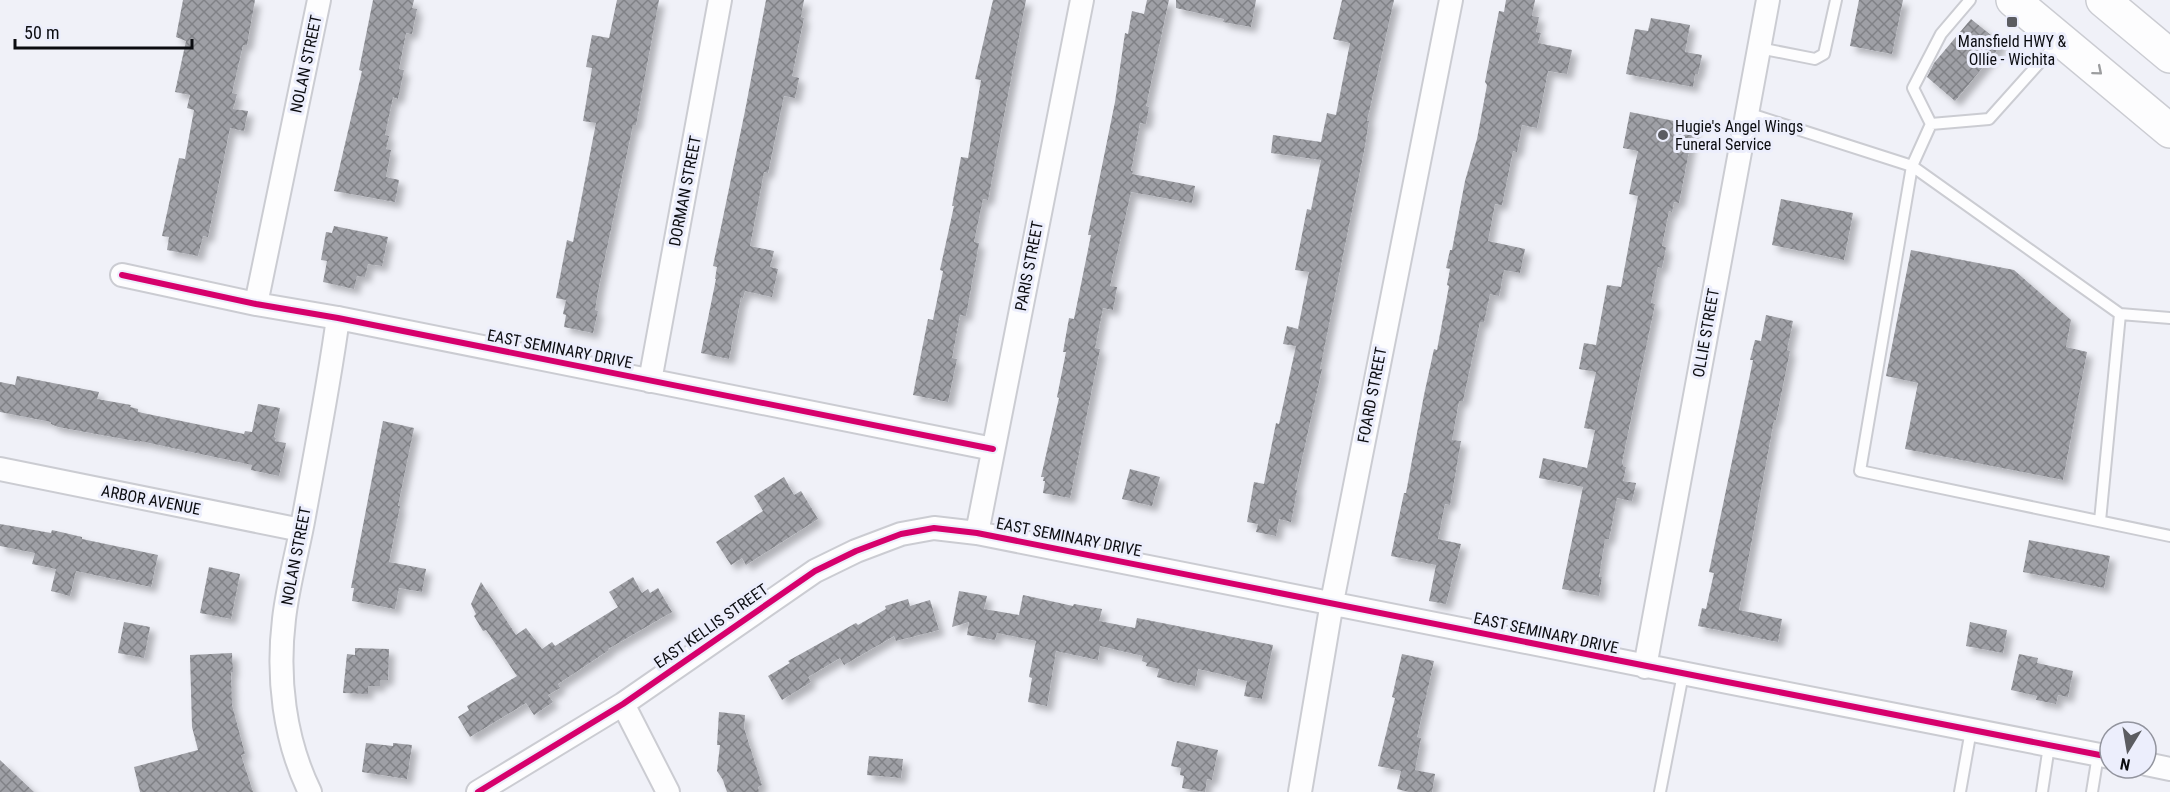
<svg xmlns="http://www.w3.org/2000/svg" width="2170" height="792" viewBox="0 0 2170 792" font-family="'Roboto Condensed',sans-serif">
  <defs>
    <pattern id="building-cross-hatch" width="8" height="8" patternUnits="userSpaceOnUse" patternTransform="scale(1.5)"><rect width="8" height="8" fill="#9fa0a6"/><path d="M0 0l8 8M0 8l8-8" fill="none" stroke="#808186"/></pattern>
    <filter id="shadow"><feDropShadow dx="5.5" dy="5.5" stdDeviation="3" flood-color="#0004"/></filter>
  </defs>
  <rect width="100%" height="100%" fill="#f0f1f8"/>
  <!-- building -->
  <path fill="url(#building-cross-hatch)" filter="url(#shadow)" d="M183,0H255L247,45H243L232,93L237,94L233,109L248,111L244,131L230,128L208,237L203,236L198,256L167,250L169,237L162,236L179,158L185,159L194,110L187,108L190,95L175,92L186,41L176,37Z
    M373,0H414L412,8L417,9L412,34L406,33L399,69L404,70L398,99L393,97L385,135L389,136L386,149L391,150L386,177L399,180L395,202L334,191L362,71L359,70Z
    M617,0H659L636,125H633L599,286L595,310L598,311L593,333L564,327L566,315L563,314L566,300L556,298L567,240L573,242L596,123L583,121L592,68L586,67L592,35L609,38Z
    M766,0H804L801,17L804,18L792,76L799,78L795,98L784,96L768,173L764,172L750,246L774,251L770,267L778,269L772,297L745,291L743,298L741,297L729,359L701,353L716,279H715L717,267L713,266L745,111Z
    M993,0H1026L988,200L983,199L974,242L979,243L966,316L960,315L952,358L957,359L948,402L913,395L928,319L933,320L943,271L940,270L954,206H952L961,157L968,158L981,80L975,79Z
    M1147,0H1169L1146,106L1149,107L1146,124L1140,123L1131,171H1133L1132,174L1195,186L1192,203L1131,192L1110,286L1117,287L1113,310L1103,308L1095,348L1100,349L1070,498L1043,493L1045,481H1043L1044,477H1041L1059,398L1057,397L1066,352H1063L1069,318L1074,319L1091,235H1088L1115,102L1125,33L1128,34L1132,11L1144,14Z
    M1176,0H1256L1251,27L1223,22L1224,19L1176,8Z
    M1342,0H1394L1367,121H1369L1364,151L1320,369H1322L1295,490H1297L1291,522L1279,519L1276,536L1256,532L1258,524L1247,522L1254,482L1264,484L1276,423L1279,424L1296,346L1283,344L1287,326L1298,329L1309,272L1295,270L1307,209L1311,210L1321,160L1271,153L1273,135L1321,142L1327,113L1336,115L1350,43L1333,39Z
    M1506,0H1535L1532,16L1539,17L1536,32L1541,33L1538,43L1572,50L1567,74L1548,71L1537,128L1522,125L1517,152L1513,151L1502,205L1495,204L1488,241L1525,249L1520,273L1504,270L1499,296L1490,294L1484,322H1480L1463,401H1459L1452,440L1461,441L1450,505L1445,504L1438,539L1461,544L1446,604L1429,601L1436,565L1391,556L1404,493H1406L1424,395L1434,349L1437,350L1449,286L1447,285L1450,269L1446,268L1450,250H1452L1465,181L1477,139L1487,85L1485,82L1499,11L1504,12Z
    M1859,0H1903L1892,54L1850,46Z
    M1651,18L1690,25L1685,52L1702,55L1698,74H1695L1693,87L1626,74L1635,29L1648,31Z
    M1971,19L2002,44L1955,101L1927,77L1934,63Z
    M1630,112L1694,125L1679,203L1674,202L1672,212L1669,211L1662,246L1666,247L1662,268L1658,267L1651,303L1655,304L1622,462L1623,466L1626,467L1623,481L1636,483L1632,501L1617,498L1609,539H1605L1599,577H1602L1599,596L1562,589L1583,487L1539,478L1543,458L1587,468L1595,430L1584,428L1596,372L1579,369L1584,343L1596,345L1607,285L1621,287L1638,196L1629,194L1638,151L1623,148Z
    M1781,199L1853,213L1844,260L1772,245Z
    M334,226L388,237L382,266L368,264L365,277L357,276L354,289L323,282L327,261L321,260L326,232L332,233Z
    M1911,250L2014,270L2071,320L2066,347L2087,352L2063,480L1905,449L1918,383L1886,376Z
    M1766,315L1793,321L1787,350L1790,351L1776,420H1774L1739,610L1782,619L1778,642L1698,626L1702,608L1706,609L1714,573L1709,572L1753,360H1750L1755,340L1761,341Z
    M17,376L99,392L97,399L131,405L130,407L138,409V412L244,434L245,431L252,432L258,404L280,408L274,437L276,438L275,441L286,443L279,476L251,470L252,465L140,441V442L58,427L51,424V422L0,412V382L15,385Z
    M383,421L414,428L398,506H400L389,562L426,569L422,592L399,588L395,609L352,601L354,588H351Z
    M1130,469L1160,477L1152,506L1122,499Z
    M784,477L794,495L801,491L818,519L746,565L742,558L731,565L716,542L763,511L754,496Z
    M0,524L51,533L52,530L82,537V539L158,555L151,587L76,571L70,596L51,591L56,569L32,564L35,553L0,546Z
    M2029,540L2110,556L2104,588L2023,572Z
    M209,567L240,574L231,619L200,613Z
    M633,577L642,593L648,589L650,593L658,588L672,612L608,649L609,650L558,684L560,688L548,695L553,702L534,715L526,703L470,737L458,717L469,710L467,706L517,676L486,630L483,631L474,616L476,614L471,604L481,582L516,635L526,628L542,649L552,642L555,646L618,607L609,592Z
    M959,591L987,596L984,609L1019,615L1023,595L1073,606L1074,604L1102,609L1099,621L1135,628L1137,618L1273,645L1262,699L1244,696L1247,681L1234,678V677L1198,669L1195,686L1174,682L1157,677L1159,669L1146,666L1147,663L1142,661L1143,656L1100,646L1098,660L1056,651L1047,706L1028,702L1032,678L1029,677L1036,641L997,633L995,640L967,635L969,622L952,627Z
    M908,599L910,606L930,600L939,630L896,641L894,636L844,665L840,658L808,677L811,682L782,700L768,676L790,663L788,661L840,632L854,624L856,623L858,625L886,609L885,606Z
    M124,622L150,627L144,658L118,653Z
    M1970,622L2007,630L2003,653L1966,646Z
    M355,648L389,649L388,680H380V686H368V694L343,693L347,654L355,655Z
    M232,653L233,672H231L232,705L245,754L241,755L253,792H140L134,767L198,750L192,727L190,655Z
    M1402,654L1434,661L1417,737L1421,738L1415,770L1435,774L1432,792H1409L1397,789L1401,771L1378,766L1395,698L1392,697Z
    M2019,654L2038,658L2037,663L2073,671L2068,697L2058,695L2056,704L2036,700L2037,696L2011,690Z
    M719,712L745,715L744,728L762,785L758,787L759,792H727L723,780L717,771L720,745H717Z
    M1177,741L1218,750L1212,780L1207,779L1205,792L1182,788L1184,776L1180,775L1181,768L1171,766Z
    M366,743L393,746V743L412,745L407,779L362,772Z
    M869,756L903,759L901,778L867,775Z
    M0,760L34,792H0Z"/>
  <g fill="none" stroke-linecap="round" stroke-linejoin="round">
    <!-- lane casing -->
    <g stroke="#cbccd2" stroke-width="14">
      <path id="lane" d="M1759,48L1815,59L1824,54L1836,0
        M1747,113L1912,166L1931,124L1989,119L2058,42
        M1931,124L1913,88L1941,34L1970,0
        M2170,318L2120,314L1912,166L1860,471L2170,536
        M2100,521L2120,314
        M1660,792L1683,674
        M1960,792L1971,730
        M2042,792L2049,746
        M2092,792L2098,755"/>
    </g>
    <!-- street casing -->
    <g stroke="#cbccd2" stroke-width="26">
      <path id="street" d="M122,275L256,304L338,318L993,449
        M256,304L319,0
        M650,381L720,0
        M0,469L301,530
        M977,533L1082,0
        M1645,667L1768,0
        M623,704L668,792
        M2146,764L2170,769
        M310,792C284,739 277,677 284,619C288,584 298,550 304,516C316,450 329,384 338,318
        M478,792L623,704L815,571L856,551L901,534L934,528L977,533C1355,607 1732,684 2110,757
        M1300,792L1332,602L1451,0"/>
    </g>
    <!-- primary casing -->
    <g stroke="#cbccd2" stroke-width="36">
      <path id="primary" d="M2013,0L2170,131
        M2103,0L2170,56"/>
    </g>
    <!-- lane -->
    <use href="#lane" stroke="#fdfdfe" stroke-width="10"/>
    <!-- street -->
    <use href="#street" stroke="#fdfdfe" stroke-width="22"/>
    <!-- primary -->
    <use href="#primary" stroke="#fdfdfe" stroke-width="33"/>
    <!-- cycleway casing -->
    <g stroke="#eceefc" stroke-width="10">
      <path id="cycleway" d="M122,275L256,304L338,318L993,449
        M478,792L623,704L815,571L856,551L901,534L934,528L977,533C1355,607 1732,684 2110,757"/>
    </g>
    <!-- cycleway -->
    <use href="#cycleway" stroke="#d6006c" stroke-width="6"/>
  </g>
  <!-- one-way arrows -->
  <defs><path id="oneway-chevron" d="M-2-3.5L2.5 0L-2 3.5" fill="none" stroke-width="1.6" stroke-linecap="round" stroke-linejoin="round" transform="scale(1.5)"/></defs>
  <use stroke="#9c9d9f" href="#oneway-chevron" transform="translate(2098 71) rotate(40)"/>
  <!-- markers -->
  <g fill="#5b5c61" stroke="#eceefc" stroke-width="2">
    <rect x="2006" y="16" width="12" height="12" rx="3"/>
    <circle cx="1663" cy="135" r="6"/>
  </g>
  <g text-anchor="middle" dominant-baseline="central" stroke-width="6" stroke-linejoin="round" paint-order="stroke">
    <!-- poi labels -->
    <g font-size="16" fill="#0b0c10" stroke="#eceefc">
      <text x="2012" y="41">Mansfield HWY &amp;<tspan x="2012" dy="18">Ollie - Wichita</tspan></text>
      <text x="1675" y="126" text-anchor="start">Hugie's Angel Wings<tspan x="1675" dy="18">Funeral Service</tspan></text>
    </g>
    <!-- street labels -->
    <g font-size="16" fill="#0b0c10" stroke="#eceefc">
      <text transform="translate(306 64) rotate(-78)">NOLAN STREET</text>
      <text transform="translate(685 191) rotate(-79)">DORMAN STREET</text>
      <text transform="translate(1029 266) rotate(-79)">PARIS STREET</text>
      <text transform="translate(1706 333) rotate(-80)">OLLIE STREET</text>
      <text transform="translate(560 349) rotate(11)">EAST SEMINARY DRIVE</text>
      <text transform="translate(1372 395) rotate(-79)">FOARD STREET</text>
      <text transform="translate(151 500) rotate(11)">ARBOR AVENUE</text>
      <text transform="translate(1069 537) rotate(11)">EAST SEMINARY DRIVE</text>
      <text transform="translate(296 556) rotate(-79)">NOLAN STREET</text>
      <text transform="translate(711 626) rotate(-35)">EAST KELLIS STREET</text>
      <text transform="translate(1546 633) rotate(12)">EAST SEMINARY DRIVE</text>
    </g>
  </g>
  <!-- north arrow -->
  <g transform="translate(2128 750) rotate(191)"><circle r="28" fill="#eceefc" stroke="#92949e" stroke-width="1.5"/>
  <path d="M0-4.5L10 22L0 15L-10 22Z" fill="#5b5c61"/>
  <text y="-9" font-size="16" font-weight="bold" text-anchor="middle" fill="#0b0c10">N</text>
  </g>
  <!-- scale -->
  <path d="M15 39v9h177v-9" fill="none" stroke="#0b0c10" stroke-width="3"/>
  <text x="24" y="39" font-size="18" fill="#0b0c10" stroke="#eceefc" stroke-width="4.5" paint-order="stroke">50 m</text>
</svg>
